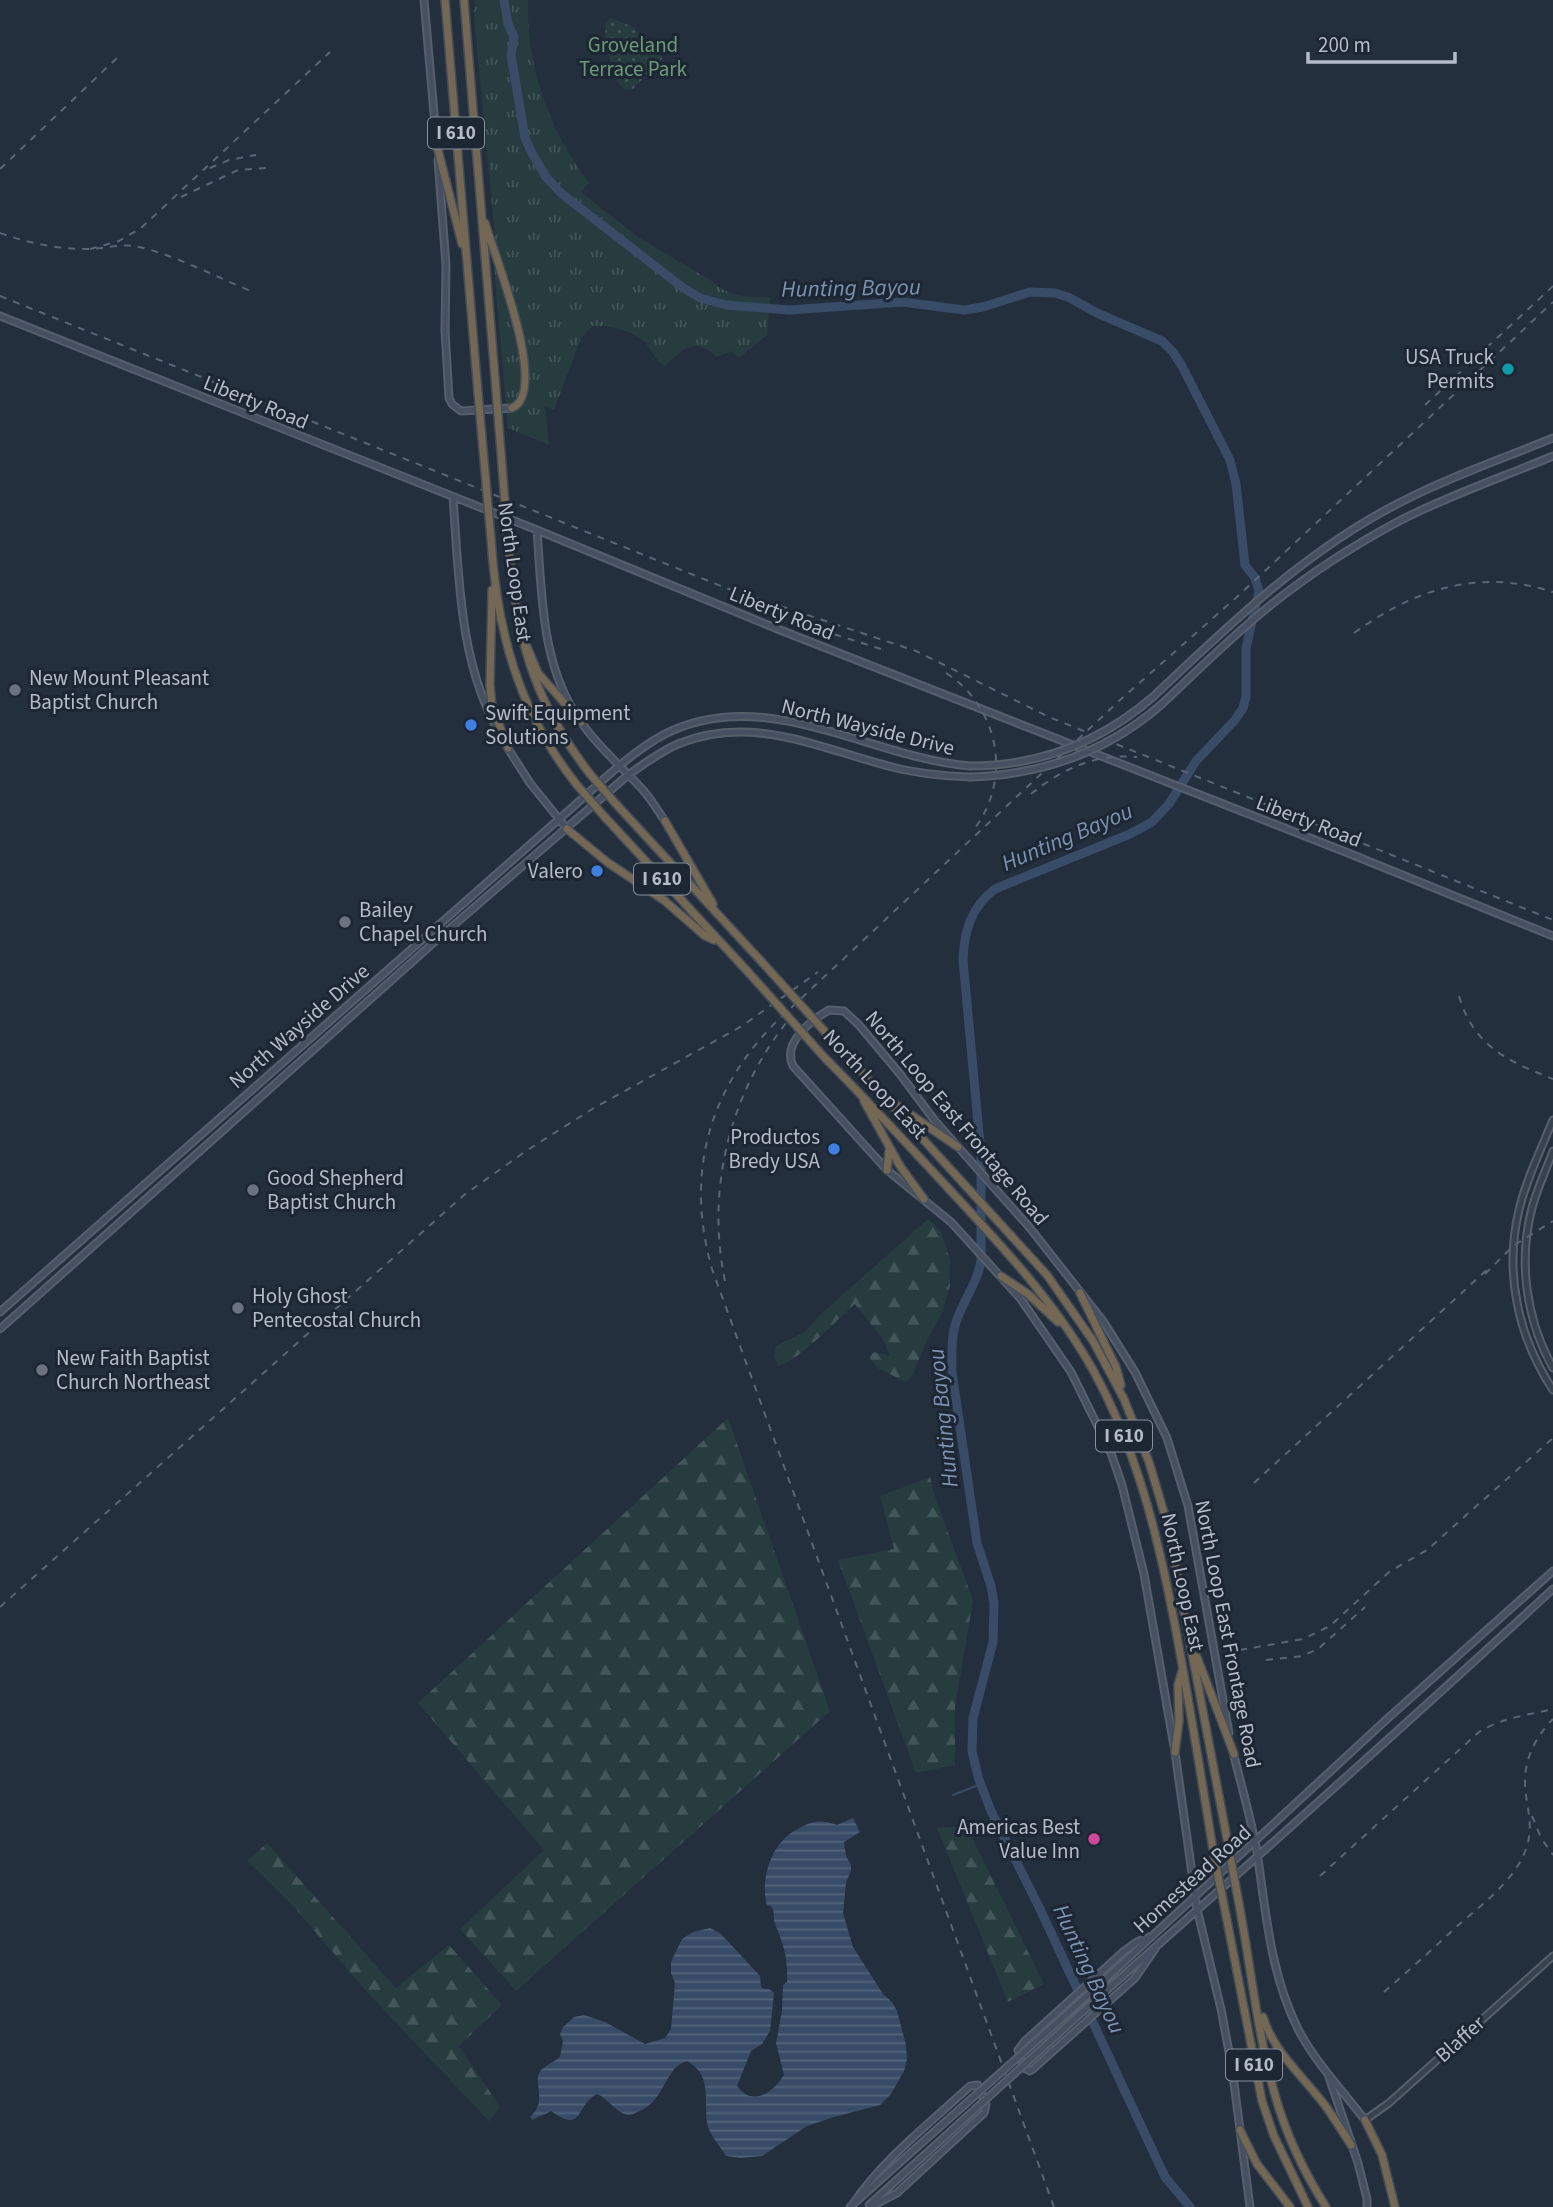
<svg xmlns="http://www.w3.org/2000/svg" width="1553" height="2207" viewBox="0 0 1553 2207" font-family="'Source Sans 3',sans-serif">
  <defs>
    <pattern id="grass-tufts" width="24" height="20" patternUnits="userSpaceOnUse" patternTransform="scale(1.75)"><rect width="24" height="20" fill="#263c3f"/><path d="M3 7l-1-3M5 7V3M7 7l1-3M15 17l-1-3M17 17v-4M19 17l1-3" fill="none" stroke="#435659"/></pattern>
    <pattern id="forest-firs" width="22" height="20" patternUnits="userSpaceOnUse" patternTransform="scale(1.75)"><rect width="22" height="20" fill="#263c3f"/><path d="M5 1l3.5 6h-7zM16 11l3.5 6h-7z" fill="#435659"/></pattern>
    <pattern id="park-dots" width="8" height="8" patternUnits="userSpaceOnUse" patternTransform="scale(1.75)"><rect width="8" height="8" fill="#263c3f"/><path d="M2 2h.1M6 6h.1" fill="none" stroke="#435659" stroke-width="1.8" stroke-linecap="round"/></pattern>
    <pattern id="water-rules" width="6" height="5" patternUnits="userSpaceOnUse" patternTransform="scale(1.75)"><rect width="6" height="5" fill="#394c67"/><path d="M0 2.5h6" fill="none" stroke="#53647b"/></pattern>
  </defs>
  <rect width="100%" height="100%" fill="#242f3e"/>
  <!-- grass -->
  <path fill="url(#grass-tufts)" d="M475,0H528C526,67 549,130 589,183L581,192L638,237L715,283C730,298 750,297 770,297L767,335L739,358L731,351L717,357C695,335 683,349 665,366C654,360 652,347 642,340C629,330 608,325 592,326L581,338L554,410L545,406L549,445L508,428L493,258L496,247L474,16Z"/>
  <!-- forest -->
  <path fill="url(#forest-firs)" d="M928,1219L941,1231L950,1260V1286L942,1313L927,1340L912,1376L906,1382L877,1368L869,1357L874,1352L890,1356L882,1338L855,1304C837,1319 800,1360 778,1366L774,1357L776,1346L805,1332L822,1313Z
    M728,1418L830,1711L516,1991L460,1929L544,1850L418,1703Z
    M930,1477L936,1500L973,1600L955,1707V1765L916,1773L838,1560L894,1549L880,1496Z
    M966,1826L1044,1984L1008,2002L937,1828Z
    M267,1843L396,1988L449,1945L502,2005L459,2046L500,2107L489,2121L366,1991L295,1908L247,1861Z"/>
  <!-- park -->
  <path fill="url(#park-dots)" d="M611,18L633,27L663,58L633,89L625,90C611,81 605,40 605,23Z"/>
  <!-- water -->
  <path fill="url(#water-rules)" d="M853,1818L860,1832L844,1842L846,1856L851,1865V1870L846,1883L843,1913L853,1947L883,1994L892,2002L897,2011L906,2045L907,2059L904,2071L891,2094L880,2105L834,2117L807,2126L762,2156L740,2158L726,2156C720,2146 708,2133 707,2122C704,2098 712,2075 687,2061C664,2068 667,2098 640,2111C637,2112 632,2115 629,2115C618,2115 608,2098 597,2094C575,2105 584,2135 551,2111C545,2115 539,2115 533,2120L530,2117C549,2100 531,2083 541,2070C545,2066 555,2061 560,2057L563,2041L560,2034L563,2027L574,2017L584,2015L605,2022L645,2044L665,2038L671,2029L675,1983L671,1973V1962L682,1939L693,1932L710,1928L720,1933L760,1976L761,1987L764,1989H769L774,1993L770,2031L762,2044L751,2051L737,2086C752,2107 773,2093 784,2075L776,2043L782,2011L783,1985L787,1982C788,1958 784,1946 775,1924C773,1919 775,1912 772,1908C768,1901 768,1911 766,1901C761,1875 773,1842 796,1830C812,1821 819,1819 837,1825Z"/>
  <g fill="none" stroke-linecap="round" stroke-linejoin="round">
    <!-- stream -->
    <path stroke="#394c67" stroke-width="2" d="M953,1795L981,1784"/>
    <!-- river -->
    <path stroke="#394c67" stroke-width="9" d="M504,0L508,24L514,37L511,55L525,138L532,153L546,177L562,194L682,287L700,298L726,305L789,310L903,302L964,310L983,307L1030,292L1055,293L1068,297L1097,313L1162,341L1173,352L1183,368L1230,460L1236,484L1245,565L1255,578L1259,591L1246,648V697L1243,708L1235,720L1196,761L1169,804L1152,822L1130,834L995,889C971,907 964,931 963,960L981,1155V1260C978,1282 963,1301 956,1322C951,1338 952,1355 952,1372L977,1543L991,1586L994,1603L993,1642L973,1718L972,1751L979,1780L991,1811L1039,1907L1165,2177L1190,2207"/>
    <!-- tertiary casing -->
    <g stroke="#565f6c" stroke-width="9">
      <path id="tertiary" d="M1553,1120C1541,1149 1526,1180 1519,1210C1504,1273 1518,1337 1553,1390
        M1553,1151C1546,1170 1537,1189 1532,1208C1518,1261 1526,1320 1553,1368
        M1365,2120L1389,2103L1553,1956"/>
    </g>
    <!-- secondary casing -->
    <g stroke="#565f6c" stroke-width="9">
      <path id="secondary" d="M424,0L437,147
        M438,160L446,265L445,331L449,398L452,404L461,411L512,408
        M0,316L537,530L775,628L1348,853L1553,936
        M453,497C459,577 459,665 501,736
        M537,530C542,595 541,667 581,722C598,747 623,768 643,790C651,799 658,811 665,821
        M1154,696C1230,624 1306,550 1401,502C1449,477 1502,459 1553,438
        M1162,704C1198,670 1233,635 1272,604C1312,572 1356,544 1401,520C1450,495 1503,477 1553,456
        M507,747L530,783L567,829
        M0,1312L559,819C592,791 625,756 663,735C763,682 870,758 970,766
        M0,1329L440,937L628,775C644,764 661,751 678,744C754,713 823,750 896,768C921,774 945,776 970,777
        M1229,1733L1188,1506L1167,1438L1135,1372L1103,1321L1030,1228L935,1121L900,1074L859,1025L844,1011L829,1010C810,1021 782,1043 793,1066L887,1170L951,1222L1020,1298L1071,1372L1111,1453L1122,1485L1144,1574L1175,1752L1197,1909L1221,2009L1232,2068L1250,2207
        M1233,1752C1241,1785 1251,1818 1257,1852C1266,1912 1270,1973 1298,2029C1315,2062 1342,2090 1365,2120
        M1149,1937L1137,1942L1123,1952L1025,2041L1018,2050L1024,2068L1030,2071L1033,2069L1135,1978L1155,1949
        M1096,1988L1387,1719L1553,1571
        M1100,1996C1252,1862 1404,1726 1553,1589
        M1329,2077L1358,2163L1367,2199V2207
        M853,2204C883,2159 930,2123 970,2086L978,2085L986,2105L984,2113L897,2193L870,2207
        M869,2205L920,2159
        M850,2207L916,2148"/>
    </g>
    <!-- motorway casing -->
    <g stroke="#434c59" stroke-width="10">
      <path id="motorway" d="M445,0L478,393
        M464,0L496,390
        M437,146L462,244
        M485,223C494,254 550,392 512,408
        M491,539C497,631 518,711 577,785
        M508,541C518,637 529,695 590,774
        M492,590L490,685L492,706L508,748
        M527,647L538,673L581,722
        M616,804L761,961
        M603,815L749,973
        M665,821L713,904
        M567,829L607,862L665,901L705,936L714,940
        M837,1045L1047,1275L1093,1341L1124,1399L1149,1462L1168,1526L1228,1844
        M824,1057C867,1100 907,1144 948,1188C1001,1245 1055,1302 1093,1370C1138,1452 1159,1540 1176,1631C1190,1706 1202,1781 1214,1856
        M864,1101L900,1166L924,1199
        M895,1104L958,1147
        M887,1170L889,1151
        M1001,1276L1028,1294L1058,1322
        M1080,1293L1116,1367L1121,1385
        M1197,1657L1234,1754
        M1175,1752L1179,1721L1178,1685L1182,1671
        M1239,1904C1251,1967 1257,2033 1275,2095C1286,2135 1304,2172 1326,2207
        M1226,1915L1262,2101L1274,2136L1308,2207
        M1263,2017C1274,2053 1305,2078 1327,2108C1335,2120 1343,2132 1351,2145
        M1365,2120L1382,2155L1395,2207
        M1240,2130L1257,2164L1290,2207"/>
    </g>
    <!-- tertiary -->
    <use href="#tertiary" stroke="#38414e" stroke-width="5"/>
    <!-- secondary -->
    <use href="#secondary" stroke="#465061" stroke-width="5"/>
    <!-- motorway -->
    <use href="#motorway" stroke="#746855" stroke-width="7"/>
    <!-- rail -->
    <path stroke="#5a6575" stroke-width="2" stroke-dasharray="7 7" stroke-linecap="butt" d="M210,168L229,160L256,155
      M0,169L117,58
      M181,197L238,170L267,168
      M0,233C28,243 61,250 91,249C106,248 120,244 134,246C169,252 218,278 251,291
      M90,249L119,241L141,228L330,52
      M0,296L726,588L916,651L1049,717L1553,920
      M1425,405L1553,286
      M821,630L884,650
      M1354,633C1415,589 1479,568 1553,592
      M946,673C999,707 1012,778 975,828
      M1031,794C1062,769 1096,753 1137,757
      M1459,996C1474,1047 1508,1061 1553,1079
      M1485,1274L1513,1246L1553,1221
      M725,1281C706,1190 729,1096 786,1023
      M1254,1483L1491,1266
      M0,1607L464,1195L526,1151L594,1108L742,1026L818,972
      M1240,1650L1303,1639L1330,1626L1389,1572L1427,1550L1553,1438
      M1266,1660L1302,1656L1318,1649L1365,1607
      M1532,1816L1541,1838L1553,1855
      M1320,1876L1479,1732C1501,1718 1528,1715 1553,1709
      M1384,1992C1408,1971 1432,1950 1455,1928C1481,1905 1514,1882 1526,1849C1535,1823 1525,1805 1525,1781C1525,1757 1537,1735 1553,1719
      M1054,2207L712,1269C685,1174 708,1090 777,1021L1120,700L1238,596L1553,302"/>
    <!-- secondary-bridge casing -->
    <g stroke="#565f6c" stroke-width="9" stroke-linecap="butt">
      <path id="secondary-bridge" d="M970,766C1040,766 1101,742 1154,696
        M970,777C1042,775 1107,752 1162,704
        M916,2148L1096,1988
        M920,2159L1100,1996"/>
    </g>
    <!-- motorway-bridge casing -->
    <g stroke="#434c59" stroke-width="10" stroke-linecap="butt">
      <path id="motorway-bridge" d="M496,390L508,541
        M478,393L491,539
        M590,774L616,804
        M577,785L603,815
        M761,961L837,1045
        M749,973L824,1057
        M1228,1844L1239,1904
        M1214,1856L1226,1915"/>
    </g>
    <!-- secondary-bridge -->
    <use href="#secondary-bridge" stroke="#465061" stroke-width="5"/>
    <!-- motorway-bridge -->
    <use href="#motorway-bridge" stroke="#746855" stroke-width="7"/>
  </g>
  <!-- markers -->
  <circle fill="#0f9aa8" stroke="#1d2633" stroke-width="2.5" cx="1508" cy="369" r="7"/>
  <g fill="#6b7280" stroke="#1d2633" stroke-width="2.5">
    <circle cx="15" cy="690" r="7"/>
    <circle cx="345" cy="922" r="7"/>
    <circle cx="253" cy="1190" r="7"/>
    <circle cx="238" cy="1308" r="7"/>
    <circle cx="42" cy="1370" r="7"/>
  </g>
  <g fill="#3f7fe0" stroke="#1d2633" stroke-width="2.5">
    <circle cx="471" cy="725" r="7"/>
    <circle cx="597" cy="871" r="7"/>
    <circle cx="834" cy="1149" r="7"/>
  </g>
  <circle fill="#d1479c" stroke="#1d2633" stroke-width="2.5" cx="1094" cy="1839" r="7"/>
  <g text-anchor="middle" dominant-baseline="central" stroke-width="6" stroke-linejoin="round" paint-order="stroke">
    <!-- shield labels -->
    <g fill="#1d2633" stroke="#878f9c" stroke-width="2">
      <rect x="428" y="117.5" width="56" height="31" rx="5"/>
      <rect x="634" y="863.5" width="56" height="31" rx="5"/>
      <rect x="1096" y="1420.5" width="56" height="31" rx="5"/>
      <rect x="1226" y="2049.5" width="56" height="31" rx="5"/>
    </g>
    <g font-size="19" font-weight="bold" fill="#b4bcc9">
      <text x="456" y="133">I 610</text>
      <text x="662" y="879">I 610</text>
      <text x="1124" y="1436">I 610</text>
      <text x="1254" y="2065">I 610</text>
    </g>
    <!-- park labels -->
    <g font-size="21" fill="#6b9a76" stroke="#1d2633">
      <text x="633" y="45">Groveland<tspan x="633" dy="24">Terrace Park</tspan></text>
    </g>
    <!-- poi labels -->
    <g font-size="21" fill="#b4bcc9" stroke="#1d2633" text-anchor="start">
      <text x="1494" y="357" text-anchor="end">USA Truck<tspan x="1494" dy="24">Permits</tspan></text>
      <text x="29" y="678">New Mount Pleasant<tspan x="29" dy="24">Baptist Church</tspan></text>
      <text x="485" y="713">Swift Equipment<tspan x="485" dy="24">Solutions</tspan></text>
      <text x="583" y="871" text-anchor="end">Valero</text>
      <text x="359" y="910">Bailey<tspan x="359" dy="24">Chapel Church</tspan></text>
      <text x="820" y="1137" text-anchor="end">Productos<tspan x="820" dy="24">Bredy USA</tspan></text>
      <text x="267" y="1178">Good Shepherd<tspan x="267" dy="24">Baptist Church</tspan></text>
      <text x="252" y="1296">Holy Ghost<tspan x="252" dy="24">Pentecostal Church</tspan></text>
      <text x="56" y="1358">New Faith Baptist<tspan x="56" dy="24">Church Northeast</tspan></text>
      <text x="1080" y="1827" text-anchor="end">Americas Best<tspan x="1080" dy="24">Value Inn</tspan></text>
    </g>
    <!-- street labels -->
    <g font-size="21" fill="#b4bcc9" stroke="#1d2633">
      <text transform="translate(256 402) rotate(22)">Liberty Road</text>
      <text transform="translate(515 572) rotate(82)">North Loop East</text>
      <text transform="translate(782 613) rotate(22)">Liberty Road</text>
      <text transform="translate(868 727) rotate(14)">North Wayside Drive</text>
      <text transform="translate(1309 821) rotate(21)">Liberty Road</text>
      <text transform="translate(299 1026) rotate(-41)">North Wayside Drive</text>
      <text transform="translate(875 1084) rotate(47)">North Loop East</text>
      <text transform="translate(957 1118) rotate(50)">North Loop East Frontage Road</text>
      <text transform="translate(1183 1582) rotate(78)">North Loop East</text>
      <text transform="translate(1228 1634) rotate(79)">North Loop East Frontage Road</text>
      <text transform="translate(1192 1879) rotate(-42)">Homestead Road</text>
      <text transform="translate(1460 2039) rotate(-42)">Blaffer</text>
    </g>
    <!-- water labels -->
    <g font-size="23" font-style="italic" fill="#7c92b1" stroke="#1d2633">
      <text transform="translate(851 288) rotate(-1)">Hunting Bayou</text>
      <text transform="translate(1067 837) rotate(-23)">Hunting Bayou</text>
      <text transform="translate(943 1418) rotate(-96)">Hunting Bayou</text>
      <text transform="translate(1089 1969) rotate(65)">Hunting Bayou</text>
    </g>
  </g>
  <!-- scale -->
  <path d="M1308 52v10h147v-10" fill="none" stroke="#b4bcc9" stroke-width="3.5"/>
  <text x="1318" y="52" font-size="21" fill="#b4bcc9" stroke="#1d2633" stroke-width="5" paint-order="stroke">200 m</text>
</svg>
